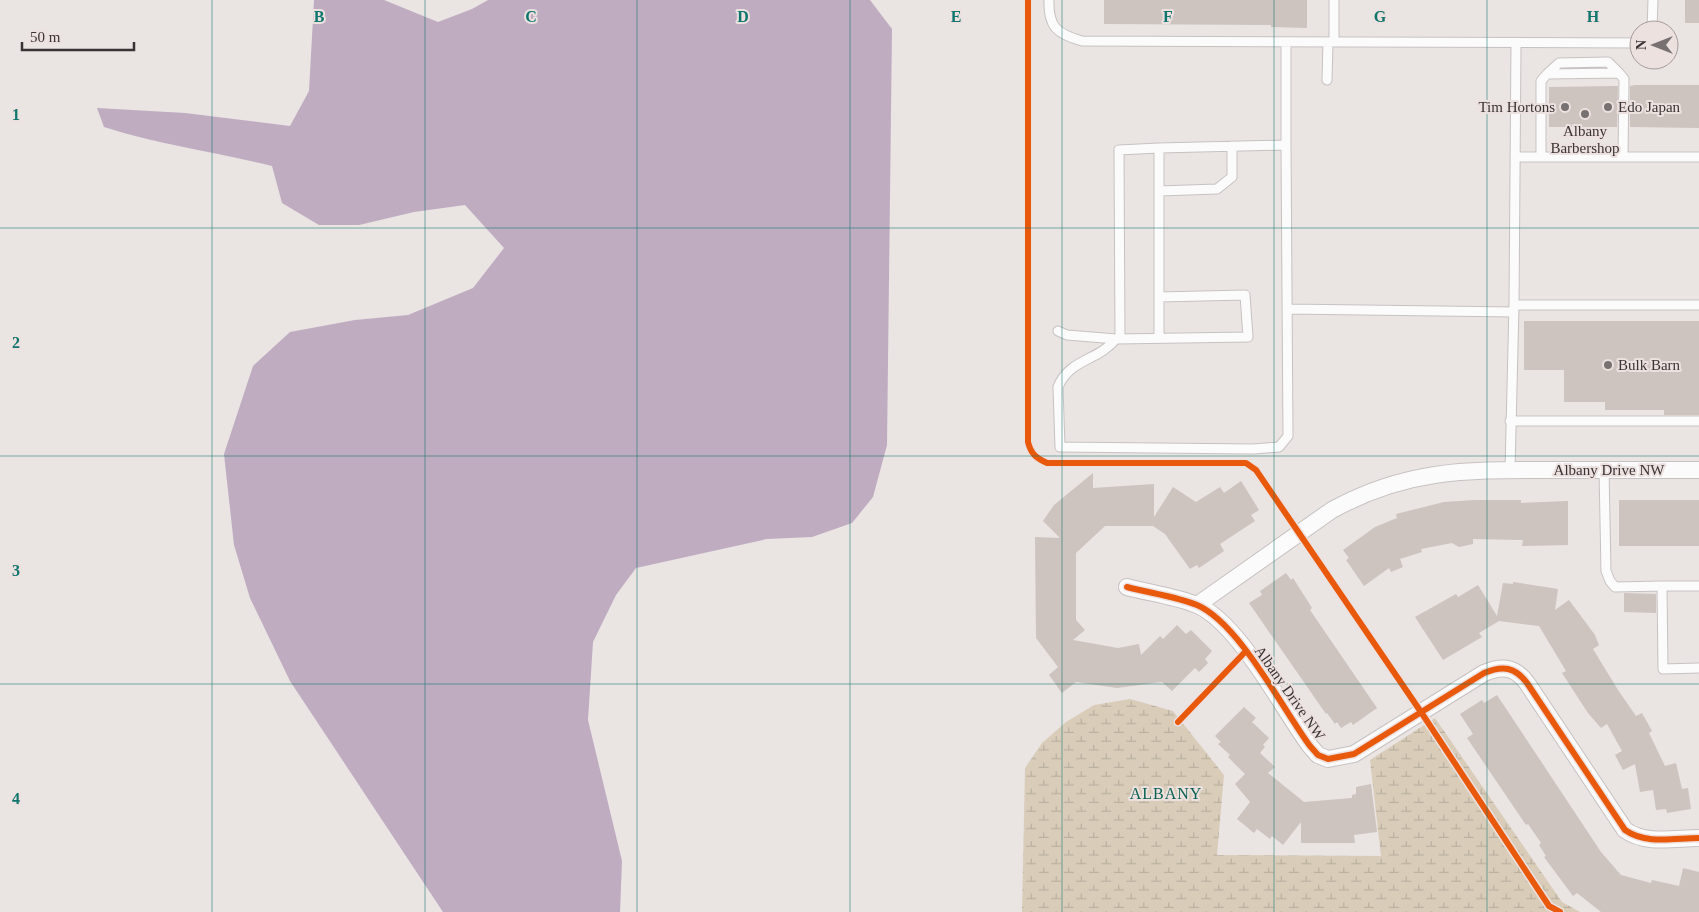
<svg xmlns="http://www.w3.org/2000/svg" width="1699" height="912" viewBox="0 0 1699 912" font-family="Georgia,serif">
  <defs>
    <pattern id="wetland-marsh" width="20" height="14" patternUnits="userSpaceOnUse" patternTransform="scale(1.25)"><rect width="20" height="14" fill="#d9cdba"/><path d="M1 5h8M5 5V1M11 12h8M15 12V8" fill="none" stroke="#bbb1a0"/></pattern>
  </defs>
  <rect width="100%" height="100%" fill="#eae4e3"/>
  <!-- wetland -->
  <path fill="url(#wetland-marsh)" d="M1130,699L1173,711L1224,775L1217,855L1381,856L1370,760L1435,718L1562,902L1580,912H1022L1025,768L1042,743L1066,722L1094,705Z"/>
  <!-- water -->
  <path fill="#bfacc1" d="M314,0H384L438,22L472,9L488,0H870L892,29L887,445L873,497L852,523L812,537L767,539L636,568L616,595L593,642L588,720L622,861L620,912H443L290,681L250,598L234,545L224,454L253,366L290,332L355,320L408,315L473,288L504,248L465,205L414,212L359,225H319L282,203L272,166C216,152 160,145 104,127L97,108L185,113L290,126L309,91Z"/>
  <!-- building -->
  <path fill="#cdc3bf" d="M1104,0H1307V28L1271,27V25L1104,24Z
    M1685,0H1699V23H1685Z
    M1635,85H1699V128L1630,127V86Z
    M1618,86L1617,127H1549V87Z
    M1524,321H1699V415H1664V410H1605V402H1564V370H1524Z
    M1093,473V488L1154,484V517L1173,487L1196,502L1220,487L1224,493L1241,481L1259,510L1251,515L1255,521L1220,544L1224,551L1199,568L1197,565L1190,569L1165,534L1153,526H1105L1076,553V620L1085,630L1073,640L1118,648L1139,644L1141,655L1160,636L1163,639L1177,625L1186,634L1191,630L1212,651L1205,659L1208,663L1199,672L1195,668L1172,691L1162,682L1117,688L1076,682L1062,693L1049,675L1058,667L1036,638L1035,537L1060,538L1043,521L1054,505Z
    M1474,500H1521V503L1568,501V545L1522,546L1523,540L1473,539V544L1459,547L1452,543L1421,549L1422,552L1400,559L1403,567L1391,572L1389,568L1364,586L1346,560L1349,558L1343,550L1375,527L1397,518L1396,514L1444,502Z
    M1619,500H1699V546H1619Z
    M1286,573L1291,580L1293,578L1300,589L1312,608L1310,610L1377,708L1353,725L1351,722L1341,728L1337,722L1335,724L1327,713L1326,714L1249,603L1262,595L1260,591Z
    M1513,582L1558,589L1555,610L1569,600L1595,635L1599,645L1593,649L1618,690L1636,716L1642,713L1652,731L1649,733L1665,766L1676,763L1682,789L1688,788L1691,809L1667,813L1666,809L1656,810L1653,790L1640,792L1635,764L1623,770L1615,755L1622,751L1607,724L1601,728L1588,713L1562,673L1566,671L1539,626L1499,621L1479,633L1482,637L1443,660L1415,617L1456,594L1458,597L1478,585L1497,616L1503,583L1513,584Z
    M1624,593L1656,594V613L1624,612Z
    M1497,695L1601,852L1621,875L1651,883L1652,880L1679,886L1683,868L1699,872V912H1601L1577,893L1573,896L1544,857L1546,856L1539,845L1541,843L1528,824L1526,825L1467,738L1473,734L1460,714L1482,700L1484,703Z
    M1244,707L1256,718L1252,722L1269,738L1263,745L1265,747L1260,753L1275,767L1268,773L1304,802L1352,798V795L1356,794V787L1371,784L1377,832L1354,835L1355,843H1301V822L1283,845L1272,836L1270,839L1257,829L1254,833L1237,819L1250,802L1235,784L1245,774L1228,757L1230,755L1218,744L1221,742L1215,736Z"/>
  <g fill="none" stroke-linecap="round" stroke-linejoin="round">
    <!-- service casing -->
    <g stroke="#c7c2c2" stroke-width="11">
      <path id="service" d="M1049,0C1048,27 1057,34 1082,41L1639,43
        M1334,0V42
        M1652,30L1653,0
        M1547,74L1559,63L1608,62L1619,73
        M1327,80L1328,42
        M1515,157H1699
        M1541,157V81L1547,74L1619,73L1624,79L1623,157
        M1159,191L1217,189L1232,177V146
        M1514,305H1699
        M1287,309L1514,312
        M1058,331L1067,335L1116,339L1248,337L1245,295L1159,297
        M1159,337V148L1286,145V42
        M1116,339C1098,361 1069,359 1058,387L1060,447L1253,449L1279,447L1288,436L1286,145
        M1120,339L1119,150L1159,148
        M1510,421H1699
        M1510,470L1514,305L1516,43
        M1604,470L1606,571L1610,581L1615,587L1662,586L1663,669L1699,668
        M1662,586H1699"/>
    </g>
    <!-- minor casing -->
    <g stroke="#c7c2c2" stroke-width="18">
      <path id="minor" d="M1127,587C1149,593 1175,596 1197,605C1239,623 1282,708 1310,746L1318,755L1328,759L1354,754L1484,673C1503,665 1515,667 1527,683L1625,830C1646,845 1675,838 1699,838
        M1197,605L1332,510C1409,468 1469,470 1554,470C1602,470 1651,470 1699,470"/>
    </g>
    <!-- service -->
    <use href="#service" stroke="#fcfbfb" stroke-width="9"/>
    <!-- minor -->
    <use href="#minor" stroke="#fcfbfb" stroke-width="16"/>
    <!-- cycleway casing -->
    <g stroke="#ede1e0" stroke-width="9">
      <path id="cycleway" d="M1028,0V442C1031,454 1036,458 1047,463H1246L1256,470L1421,712L1549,906L1560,912
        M1127,587C1149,593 1175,596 1197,605C1239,623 1282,708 1310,746L1318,755L1328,759L1354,754L1484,673C1503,665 1515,667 1527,683L1625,830C1646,845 1675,838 1699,838
        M1178,722L1246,651"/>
    </g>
    <!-- cycleway -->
    <use href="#cycleway" stroke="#e8590c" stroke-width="6"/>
  </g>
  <!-- grid -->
  <path fill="none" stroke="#0f766e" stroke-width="1" stroke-opacity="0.55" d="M212,0V912M425,0V912M637,0V912M850,0V912M1062,0V912M1274,0V912M1487,0V912M0,228H1699M0,456H1699M0,684H1699"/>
  <!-- markers -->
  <g fill="#777271" stroke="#ede1e0" stroke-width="2">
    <circle cx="1565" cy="107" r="5"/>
    <circle cx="1608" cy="107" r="5"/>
    <circle cx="1585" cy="114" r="5"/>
    <circle cx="1608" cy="365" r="5"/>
  </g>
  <g text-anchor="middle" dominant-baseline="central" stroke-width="4" stroke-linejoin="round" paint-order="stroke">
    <!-- poi labels -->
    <g font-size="15" fill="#393434" stroke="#ede1e0" text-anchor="start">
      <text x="1555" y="107" text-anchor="end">Tim Hortons</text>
      <text x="1618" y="107">Edo Japan</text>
      <text x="1585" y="131" text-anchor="middle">Albany<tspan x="1585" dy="17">Barbershop</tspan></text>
      <text x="1618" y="365">Bulk Barn</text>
    </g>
    <!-- street labels -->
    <g font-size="15" fill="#393434" stroke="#ede1e0">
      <text x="1609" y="470">Albany Drive NW</text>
      <text transform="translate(1290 693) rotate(55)">Albany Drive NW</text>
    </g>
    <!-- neighbourhood labels -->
    <g font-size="16" letter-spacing="1" fill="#0a604f" stroke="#ede1e0">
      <text x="1166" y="793">ALBANY</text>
    </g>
  </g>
  <g font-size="16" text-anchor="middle" font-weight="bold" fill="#0f766e" stroke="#ede1e0" stroke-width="4" stroke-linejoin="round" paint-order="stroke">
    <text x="319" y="22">B</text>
    <text x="531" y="22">C</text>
    <text x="743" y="22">D</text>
    <text x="956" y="22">E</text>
    <text x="1168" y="22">F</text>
    <text x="1380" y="22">G</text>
    <text x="1593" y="22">H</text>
    <text x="16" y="120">1</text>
    <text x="16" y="348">2</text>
    <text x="16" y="576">3</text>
    <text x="16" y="804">4</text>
  </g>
  <!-- north arrow -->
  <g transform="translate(1654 45) rotate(270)"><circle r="24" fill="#ede1e0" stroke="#a59c9b"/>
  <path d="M0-4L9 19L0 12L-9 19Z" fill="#777271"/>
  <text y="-8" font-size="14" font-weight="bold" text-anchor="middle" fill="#393434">N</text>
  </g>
  <!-- scale -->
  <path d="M22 42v8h112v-8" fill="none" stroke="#393434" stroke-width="2.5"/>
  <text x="30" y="42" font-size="15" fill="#393434" stroke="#ede1e0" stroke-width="4" paint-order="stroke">50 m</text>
</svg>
